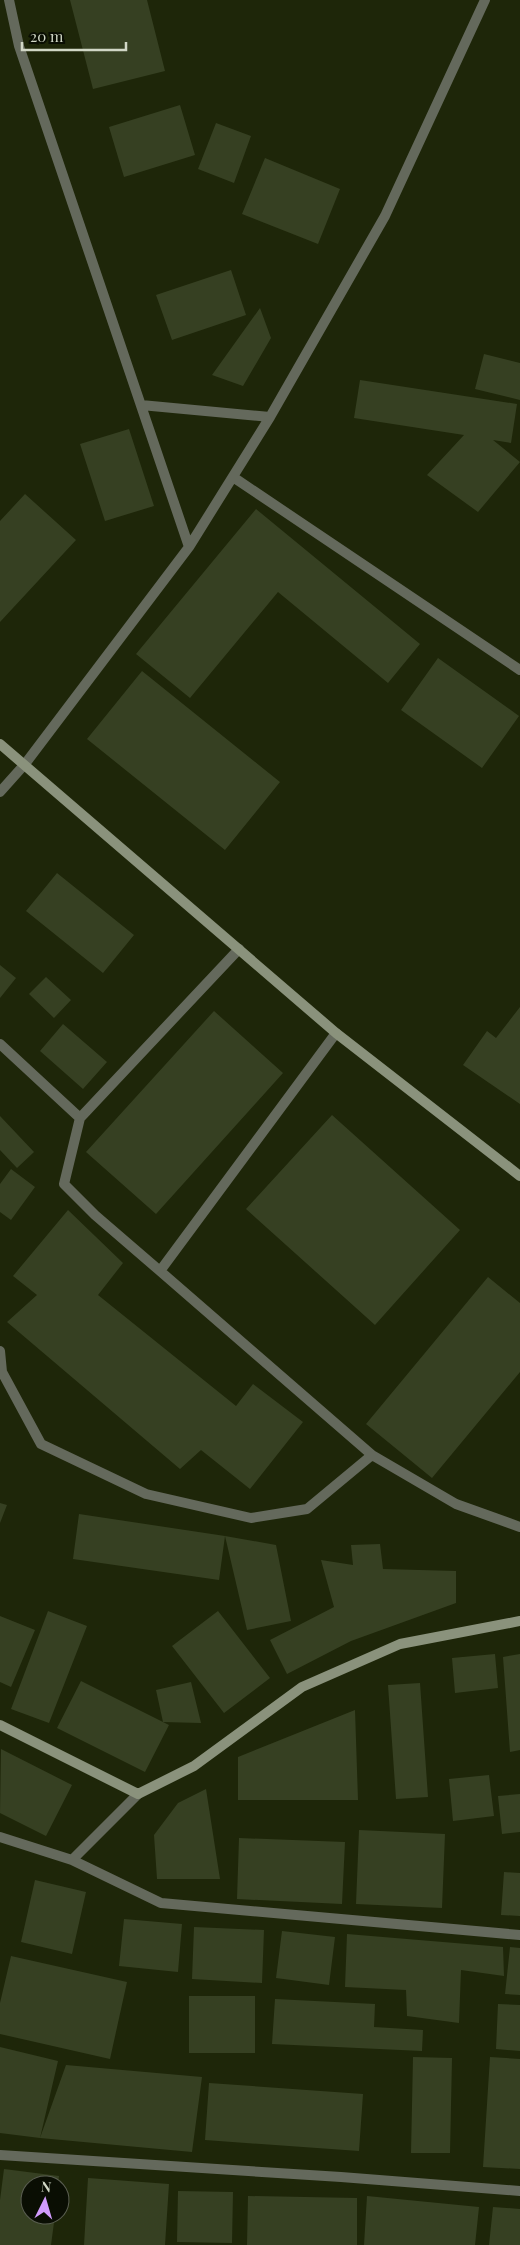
<svg xmlns="http://www.w3.org/2000/svg" width="520" height="2245" viewBox="0 0 520 2245" font-family="'Playfair Display',serif">
  <rect width="100%" height="100%" fill="#1e2609"/>
  <!-- building -->
  <path fill="#364022" d="M70,0H147L165,71L93,89Z
    M180,105L195,155L124,177L109,127Z
    M216,123L251,136L234,183L198,169Z
    M265,158L340,189L318,244L242,214Z
    M231,270L246,315L172,340L156,295Z
    M260,308L271,338L243,386L212,375Z
    M484,354L520,363V400L475,389Z
    M360,380L517,404L511,443L493,440L520,462L478,512L427,475L464,435L354,418Z
    M129,429L154,506L105,521L80,444Z
    M25,494L76,540L0,622V521Z
    M256,509L420,644L388,683L278,592L190,698L136,654Z
    M438,658L519,716L482,768L401,710Z
    M142,671L280,782L225,850L87,739Z
    M57,873L134,935L103,973L26,911Z
    M0,965L16,978L0,998Z
    M46,977L71,1000L54,1018L29,994Z
    M520,1007V1104L463,1065L487,1031L496,1038Z
    M214,1011L283,1073L156,1214L86,1152Z
    M63,1024L107,1062L83,1089L40,1051Z
    M332,1115L460,1230L375,1325L246,1209Z
    M0,1116L34,1152L17,1168L0,1150Z
    M11,1169L35,1187L11,1220L0,1212V1184Z
    M68,1210L123,1263L98,1295L236,1406L253,1384L303,1422L250,1489L201,1450L180,1469L7,1322L37,1295L13,1276Z
    M488,1277L520,1303V1372L432,1478L366,1424Z
    M0,1503L7,1505L0,1523Z
    M79,1514L225,1536L219,1580L73,1559Z
    M225,1536L276,1545L291,1621L247,1630Z
    M380,1544L383,1569L456,1571V1603L351,1641L287,1674L270,1640L334,1607L321,1560L353,1565L351,1545Z
    M48,1611L87,1626L49,1723L11,1709Z
    M218,1611L270,1678L224,1713L172,1646Z
    M0,1616L35,1630L11,1687L0,1682Z
    M495,1654L498,1688L455,1693L452,1658Z
    M520,1654V1750L510,1752L503,1657Z
    M81,1681L163,1722L156,1690L191,1682L201,1723L163,1722L169,1725L145,1772L57,1728Z
    M420,1683L428,1797L396,1799L388,1685Z
    M355,1710L358,1800H238V1757Z
    M1,1749L72,1785L46,1836L0,1813Z
    M489,1775L494,1816L453,1821L449,1779Z
    M206,1789L220,1879H157L154,1835L178,1803Z
    M520,1794V1832L502,1834L498,1796Z
    M359,1830L445,1834L442,1908L356,1904Z
    M239,1838L345,1842L342,1904L237,1899Z
    M504,1872L520,1873V1916L501,1915Z
    M35,1880L86,1892L72,1954L21,1942Z
    M124,1919L182,1924L178,1972L119,1966Z
    M194,1927L264,1930L262,1983L192,1979Z
    M282,1931L335,1937L329,1985L276,1978Z
    M347,1934L503,1947L504,1976L461,1970L459,2023L407,2016L406,1990L345,1987Z
    M510,1947L520,1948V1995L505,1994Z
    M11,1956L127,1982L110,2059L0,2034V2003Z
    M189,1996H255V2053H189Z
    M275,1999L375,2004L374,2027L423,2030L422,2051L272,2044Z
    M498,2004L520,2005V2051L496,2049Z
    M0,2047L58,2061L40,2138L0,2133Z
    M413,2057L452,2058L450,2153H411Z
    M490,2057L520,2059V2169L483,2167Z
    M66,2065L202,2077L192,2152L40,2138Z
    M209,2083L363,2094L359,2151L205,2140Z
    M4,2169L59,2176L58,2185H30V2215H55L51,2245H0V2200Z
    M88,2178L169,2184L165,2245H84Z
    M178,2191L233,2192L232,2243L177,2242Z
    M248,2196L357,2198V2245H247Z
    M367,2196L479,2207L475,2245H364Z
    M493,2207L520,2209V2245H489Z"/>
  <g fill="none" stroke-linecap="round" stroke-linejoin="round">
    <!-- street -->
    <path stroke="#64695c" stroke-width="10" d="M141,405L270,417
      M233,477L520,670
      M189,547L270,417L385,216L485,0
      M0,792L25,764L189,547L19,46L9,0
      M336,1033L160,1271L372,1455L456,1504L520,1527
      M0,1044L80,1118L64,1184L95,1215L160,1271
      M80,1118L239,949
      M0,1351L2,1372L41,1444L146,1494L251,1518L307,1509L372,1455
      M0,1837L72,1860L161,1903L520,1935
      M72,1860L138,1794
      M0,2155L341,2177L520,2191"/>
    <!-- secondary -->
    <path stroke="#8a927c" stroke-width="10" d="M0,744L336,1033L520,1176
      M0,1725L138,1794L194,1766L302,1687L400,1644L520,1621"/>
  </g>
  <!-- north arrow -->
  <g transform="translate(45 2200) rotate(5)"><circle r="24" fill="#0a0e03" stroke="#5a5e51"/>
  <path d="M0-4L9 19L0 12L-9 19Z" fill="#d29cfd"/>
  <text y="-8" font-size="14" font-weight="bold" text-anchor="middle" fill="#d1d7c6">N</text>
  </g>
  <!-- scale -->
  <path d="M22 42v8h104v-8" fill="none" stroke="#d1d7c6" stroke-width="2.5"/>
  <text x="30" y="42" font-size="15" fill="#d1d7c6" stroke="#0a0e03" stroke-width="4" paint-order="stroke">20 m</text>
</svg>
